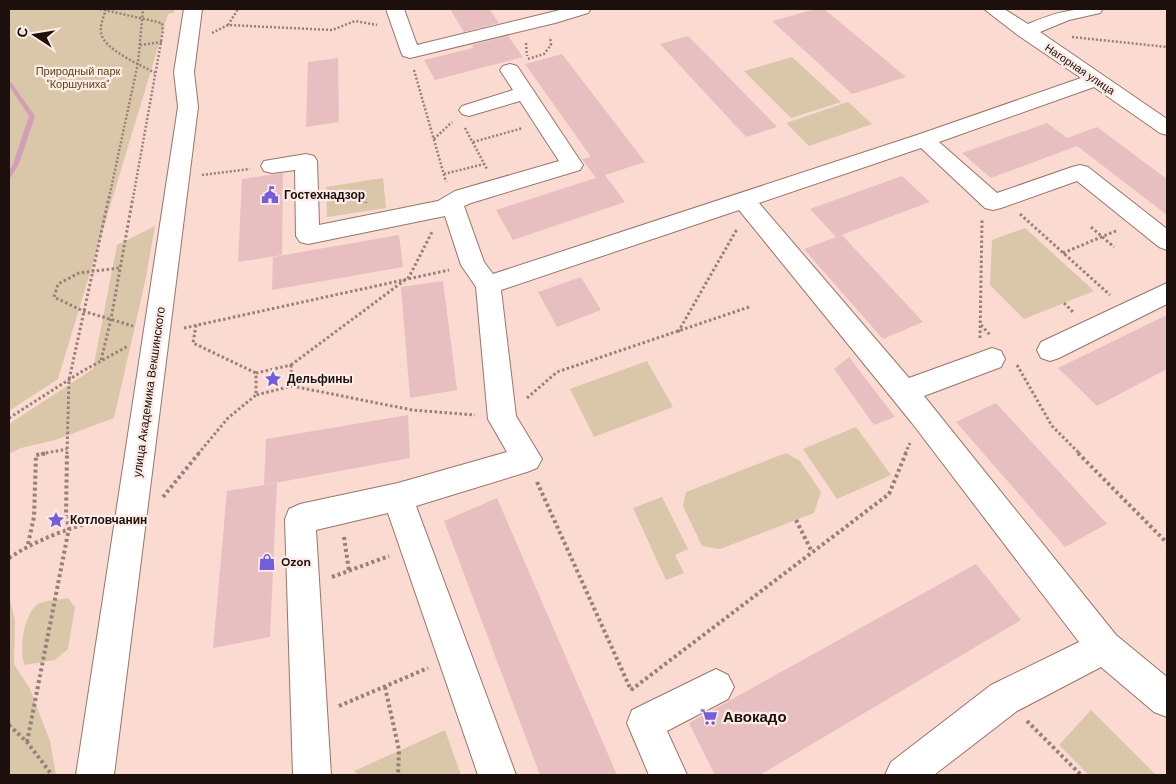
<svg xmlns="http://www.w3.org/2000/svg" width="1176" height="784" viewBox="0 0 1176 784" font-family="'DM Sans',sans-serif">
  <rect width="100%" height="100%" fill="#fadad1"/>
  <!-- green -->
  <path fill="#dac7aa" d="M9,9H174V13L168,14L58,379L9,411Z
    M792,57L841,102L791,118L744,71Z
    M848,102L872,124L809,146L786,123Z
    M383,178L386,208L327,217L326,187Z
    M155,226L145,282L114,418L55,440L21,448L9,454V424L93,369L117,245Z
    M1025,228L1094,291L1024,319L990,285L992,240Z
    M647,361L673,407L594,437L570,389Z
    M856,427L891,475L837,499L803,449Z
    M786,453L800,461L821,492L814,513L720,549L702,546L683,506L686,492Z
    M662,497L688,549L675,555L684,573L666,580L633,508Z
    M9,557V594L15,621L14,664L30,689L50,741L56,775H9Z
    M68,598L75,607L68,649L55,660L25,665C18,652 24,613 38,604C45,600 60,600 68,598Z
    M1091,710L1156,775H1089L1059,745Z
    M445,730L461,775H358L354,771Z"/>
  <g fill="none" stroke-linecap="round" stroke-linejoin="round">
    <!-- stream -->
    <path fill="#d1a0b5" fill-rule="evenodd" d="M9,81L11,82L35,116L19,164L11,177L9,178V171L13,164L29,116L9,86Z"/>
  </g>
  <!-- building -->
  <path fill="#e8bfc1" d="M450,9H489L499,23L464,32Z
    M816,9H824L906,77L852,94L772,21Z
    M508,36L523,57L435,80L424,60L473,48L472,45Z
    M688,36L709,57L777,127L746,137L660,44Z
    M562,54L645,162L596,178L582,159L591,157L525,64Z
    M338,58L339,122L306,127L308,62Z
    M1047,123L1067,138L1097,127L1167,179V215L1077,146L991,178L962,153Z
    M283,173L282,255L238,262L242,179Z
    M605,175L625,202L513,240L496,210Z
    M902,176L930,202L836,237L810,209Z
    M399,235L403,267L272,290L273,257Z
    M842,235L923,322L883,339L804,249Z
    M581,277L601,310L557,327L538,292Z
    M443,281L457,390L410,398L401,287Z
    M1167,315V369L1097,406L1058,368Z
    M849,357L895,417L874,425L834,369Z
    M996,403L1107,524L1065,547L956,422Z
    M408,415L410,458L264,485L266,439Z
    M277,483L270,637L213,648L227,491Z
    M497,498L617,775H540L444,521Z
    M976,564L1021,620L760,775H715L689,723Z"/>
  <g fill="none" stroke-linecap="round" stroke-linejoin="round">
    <!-- minor casing -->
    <g stroke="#99756c" stroke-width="2">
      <path id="minor" d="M184,9H202L194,72L198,107L114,775H76L178,107L174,72Z
        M386,9H404L417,45L564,9H591L588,13L555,23L410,58L403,56L401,52Z
        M984,9H1004L1028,24C1059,11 1069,9 1103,9L1100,13L1069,20L1040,32L1167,119V135L1160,133L1094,87L939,142L997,193L1072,167L1080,165L1088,167L1167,229V250L1159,247L1077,181L1001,208L993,210L985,208L921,148L759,203L909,378L992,348L1001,351L1005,359L1001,367L924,396L1116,635L1167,677V717L1154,712L1101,667L1017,711L934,775H885L891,762L991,685L1079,642L912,423L739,210L501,290L516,416L542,459L537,468L527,472L416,506L516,775H478L388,513L316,530L331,775H293L285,519L289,509L300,504L398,483L507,452L488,419L476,287L461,265L445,216L308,244L300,242L296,236L295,170L272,173L264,171L261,166L264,161L306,154L314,156L317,161L319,225L438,201L455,191L559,161L520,101L469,116L462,114L459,110L462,106L513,90L500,70L503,66L510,64L517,66L583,165L580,170L471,203L464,206L484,262L493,274L917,135L1081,78L1019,36Z
        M1167,283V304L1059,358L1050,361L1041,358L1037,350L1041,342Z
        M716,669L728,675L734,687L728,699L667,731L687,775H649L627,723L632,710Z"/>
    </g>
    <!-- path-far2 -->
    <path stroke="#988079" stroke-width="2.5" stroke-dasharray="2 2" stroke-linecap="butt" d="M100,9L162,23L163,31L133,198
      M106,9C104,16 100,24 101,32C102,49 141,65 155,73
      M228,25L238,9
      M212,33L228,25L332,30L355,21L377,25
      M1072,37L1167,47
      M526,43L527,56
      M140,45L162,42
      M528,59L544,54L551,45L550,37
      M414,70L446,182
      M465,128L487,169
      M434,139L452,122
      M473,142L523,128
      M444,174L484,164
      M202,175L250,169
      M109,198L138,63L143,9
      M343,198L364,195L365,198"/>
    <!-- path-far1 -->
    <path stroke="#988079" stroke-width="3" stroke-dasharray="2.5 2.5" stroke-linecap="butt" d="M365,197L366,203
      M332,200L351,197
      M1020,214L1110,295
      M1091,227L1114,247
      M1063,253L1118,230
      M119,268L79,273L58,284L54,297L83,311L133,326
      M1064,303L1073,312
      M196,325L193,343L256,373
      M981,325L991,336
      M184,328L449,270
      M678,332L737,229
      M980,338L982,220
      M101,360L111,319L133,197
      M291,365L409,277L432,232
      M291,365L292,386L256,395V373Z
      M1017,365L1052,426L1080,454
      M292,386L412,410L475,415
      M527,398L557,372L749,307
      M9,418L81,372L128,346
      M41,454L67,449
      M67,454L69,380L109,197
      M198,454L228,418L256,395
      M905,454L910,443"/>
    <!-- path -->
    <path stroke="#988079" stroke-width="4" stroke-dasharray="3 3" stroke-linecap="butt" d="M1078,453L1167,543
      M537,482L631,690
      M163,497L199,453
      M796,520L812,552
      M344,537L349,571
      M28,544L34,517L36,455L48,453
      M9,558C38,539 69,528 102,519
      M332,577L389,556
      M385,687L399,750L398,775
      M631,690L889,494L906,453
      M339,706L428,668
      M1027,721L1081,775
      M9,725L27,742L52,775
      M27,742L69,528L66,515L67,453"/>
    <!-- minor -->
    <use href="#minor" fill="#fff" fill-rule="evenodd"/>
  </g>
  <!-- icons -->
  <defs>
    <g id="civic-bare" transform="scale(1.35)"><path d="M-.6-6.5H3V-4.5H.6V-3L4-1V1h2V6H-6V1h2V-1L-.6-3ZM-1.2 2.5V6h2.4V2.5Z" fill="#735dd8" stroke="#fcebe7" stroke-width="2.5" paint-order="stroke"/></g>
    <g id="sight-bare" transform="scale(1.35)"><path d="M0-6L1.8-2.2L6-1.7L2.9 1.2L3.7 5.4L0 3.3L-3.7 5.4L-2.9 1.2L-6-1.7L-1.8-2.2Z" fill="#735dd8" stroke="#fcebe7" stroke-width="2.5" paint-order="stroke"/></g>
    <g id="shop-bare" transform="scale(1.35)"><path d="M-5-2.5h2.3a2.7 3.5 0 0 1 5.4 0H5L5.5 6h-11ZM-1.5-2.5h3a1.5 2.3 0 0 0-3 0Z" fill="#735dd8" stroke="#fcebe7" stroke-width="2.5" paint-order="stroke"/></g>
    <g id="supermarket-bare" transform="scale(1.35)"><path d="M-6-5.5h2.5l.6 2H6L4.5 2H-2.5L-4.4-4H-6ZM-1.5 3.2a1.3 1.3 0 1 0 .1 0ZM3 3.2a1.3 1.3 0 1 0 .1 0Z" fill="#735dd8" stroke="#fcebe7" stroke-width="2.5" paint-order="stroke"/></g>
  </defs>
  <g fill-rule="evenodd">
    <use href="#civic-bare" x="270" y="195"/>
    <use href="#sight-bare" x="273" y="379"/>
    <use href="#sight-bare" x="56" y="520"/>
    <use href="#shop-bare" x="267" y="562"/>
    <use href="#supermarket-bare" x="709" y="717"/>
  </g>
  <g text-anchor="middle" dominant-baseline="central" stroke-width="4.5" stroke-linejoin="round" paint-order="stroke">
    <!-- far-street labels -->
    <g font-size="11" fill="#1d100c" stroke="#fcebe7">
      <text transform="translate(1080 69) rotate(34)">Нагорная улица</text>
    </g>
    <!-- far-park labels -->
    <g font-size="11" fill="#614613" stroke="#fcebe7">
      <text x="78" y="71">Природный парк<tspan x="78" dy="13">"Коршуниха"</tspan></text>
    </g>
    <!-- poi labels -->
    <g font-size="12" font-weight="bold" fill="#1d100c" stroke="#fcebe7" text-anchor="start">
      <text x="284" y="195">Гостехнадзор</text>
      <text x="287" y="379">Дельфины</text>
      <text x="70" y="520">Котловчанин</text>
      <text x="281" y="562">Ozon</text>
    </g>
    <!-- street labels -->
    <g font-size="12" fill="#1d100c" stroke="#fcebe7">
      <text transform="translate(149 392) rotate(-82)">улица Академика Векшинского</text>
    </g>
    <!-- near-poi labels -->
    <g font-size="15" font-weight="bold" fill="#1d100c" stroke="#fcebe7" text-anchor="start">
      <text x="723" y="717">Авокадо</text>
    </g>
  </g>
  <!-- border -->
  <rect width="1176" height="784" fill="none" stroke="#1d100c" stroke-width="20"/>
  <!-- north arrow -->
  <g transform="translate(35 35) rotate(282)" stroke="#fcebe7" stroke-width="4" paint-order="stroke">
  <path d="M0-4L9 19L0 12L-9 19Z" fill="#1d100c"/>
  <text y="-8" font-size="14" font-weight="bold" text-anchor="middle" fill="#1d100c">С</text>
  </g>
</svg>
